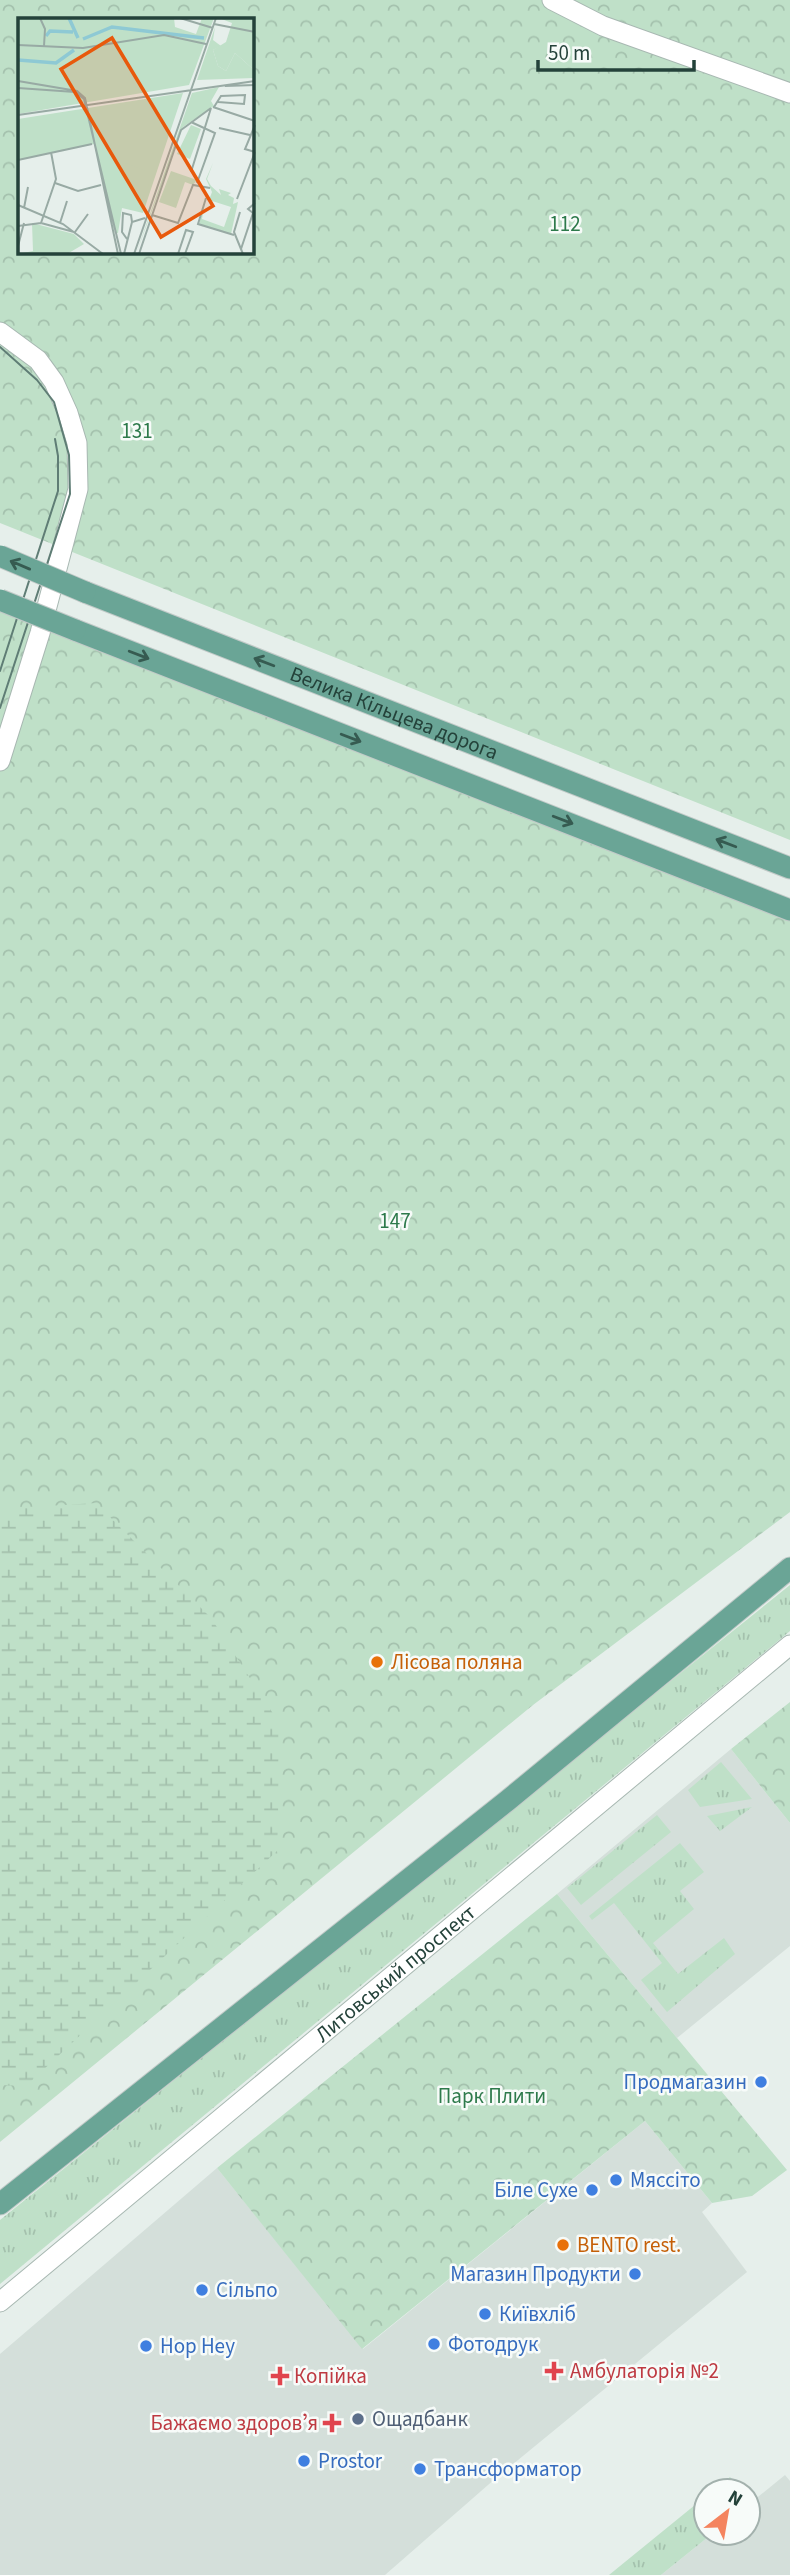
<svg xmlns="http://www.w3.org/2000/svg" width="790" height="2575" viewBox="0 0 790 2575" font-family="'Source Sans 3',sans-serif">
  <defs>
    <pattern id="grass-tufts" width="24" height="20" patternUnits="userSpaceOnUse" patternTransform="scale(1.75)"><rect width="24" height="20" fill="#bfe0c8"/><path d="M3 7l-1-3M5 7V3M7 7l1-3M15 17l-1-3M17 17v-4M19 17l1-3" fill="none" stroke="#a4c1ad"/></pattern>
    <pattern id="forest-crowns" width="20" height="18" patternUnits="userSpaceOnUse" patternTransform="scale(1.75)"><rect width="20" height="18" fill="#bfe0c8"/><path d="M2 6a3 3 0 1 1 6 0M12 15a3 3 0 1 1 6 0" fill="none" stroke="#a4c1ad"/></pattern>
    <pattern id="wetland-marsh" width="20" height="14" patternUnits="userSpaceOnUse" patternTransform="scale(1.75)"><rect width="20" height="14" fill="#bfe0c8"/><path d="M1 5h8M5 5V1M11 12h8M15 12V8" fill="none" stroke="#a4c1ad"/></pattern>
  </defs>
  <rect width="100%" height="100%" fill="#e6efeb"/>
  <!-- built -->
  <path fill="#d4dfda" d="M731,1749L790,1823V1946L677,2038L557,1894Z
    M645,2121L712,2203L702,2212L747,2272L496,2478L385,2575H0V2354L217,2168L363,2349Z
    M785,2475L790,2481V2575H661L713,2533H748V2505Z"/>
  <!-- grass -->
  <path fill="url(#grass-tufts)" d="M790,1585V1631L0,2284V2220Z
    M721,1762L752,1799L700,1807L688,1790Z
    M752,1807L720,1831L707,1816Z
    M657,1815L671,1832L581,1905L567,1888Z
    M680,1843L704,1872L680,1891L694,1909L653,1943L678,1974L724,1938L735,1954L667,2012L641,1980L662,1963L614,1903L592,1920L589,1916Z
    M730,2477L743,2491H713Z
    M706,2496V2533H713L661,2575H609Z"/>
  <!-- forest -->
  <path fill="url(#forest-crowns)" fill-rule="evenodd" d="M0,0H790V840L0,523ZM19,19H252V252H19Z
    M0,600L790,910V1512L533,1705L0,2142Z
    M790,1702V1823L731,1749Z
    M557,1894L787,2170L752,2196L712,2203L645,2121L362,2349L217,2168Z"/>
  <!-- wetland -->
  <path fill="url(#wetland-marsh)" d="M96,1503L211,1618L281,1726L277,1851L26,2086L0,2085V1518L14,1508Z"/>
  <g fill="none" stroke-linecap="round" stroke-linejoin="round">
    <!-- street casing -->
    <g stroke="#a8b8b2" stroke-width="21">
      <g id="street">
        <path d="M552,0L603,26L790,93"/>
        <path d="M0,332L38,360L54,382L68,413L77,443L78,489L40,633L0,761"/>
        <path id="s1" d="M0,2302L790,1645"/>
      </g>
    </g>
    <!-- primary casing -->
    <g stroke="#c2cac8" stroke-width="23">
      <g id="primary">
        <path id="s2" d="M85,592L790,868"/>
        <path d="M75,630L790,910"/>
        <path d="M0,2204L507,1801L790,1568"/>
      </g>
    </g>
    <!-- street -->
    <use href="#street" stroke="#fff" stroke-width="19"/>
    <!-- primary -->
    <use href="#primary" stroke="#6aa596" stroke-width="21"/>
    <!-- tram -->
    <path stroke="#5f7d75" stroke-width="2" d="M0,347L37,380L54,402L69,455L70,494L0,708
      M0,671L58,491V456L55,439"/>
    <!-- primary-bridge casing -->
    <g stroke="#c2cac8" stroke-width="23" stroke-linecap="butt">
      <path id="primary-bridge" d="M0,556L85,592
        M0,600L75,630"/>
    </g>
    <!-- primary-bridge -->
    <use href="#primary-bridge" stroke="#6aa596" stroke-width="21"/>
  </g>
  <!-- one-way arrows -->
  <defs><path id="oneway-shaft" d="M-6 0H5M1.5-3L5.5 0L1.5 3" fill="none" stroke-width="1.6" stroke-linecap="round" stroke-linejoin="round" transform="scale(1.75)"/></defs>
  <g stroke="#365b51">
    <use href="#oneway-shaft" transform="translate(20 565) rotate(-157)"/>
    <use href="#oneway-shaft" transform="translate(139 655) rotate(21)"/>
    <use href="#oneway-shaft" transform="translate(264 662) rotate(-159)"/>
    <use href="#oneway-shaft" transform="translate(351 738) rotate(21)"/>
    <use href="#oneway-shaft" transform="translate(563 820) rotate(21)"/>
    <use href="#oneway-shaft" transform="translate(726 843) rotate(-159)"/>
  </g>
  <!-- markers -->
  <g fill="#e8710a" stroke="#f7fbf9" stroke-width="2.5">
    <circle cx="377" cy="1662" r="7"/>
    <circle cx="563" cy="2245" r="7"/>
  </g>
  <g fill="#3f7fe0" stroke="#f7fbf9" stroke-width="2.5">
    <circle cx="761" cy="2082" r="7"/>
    <circle cx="616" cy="2180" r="7"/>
    <circle cx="592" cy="2190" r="7"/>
    <circle cx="635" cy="2274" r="7"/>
    <circle cx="202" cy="2290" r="7"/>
    <circle cx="485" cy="2314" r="7"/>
    <circle cx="434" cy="2344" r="7"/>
    <circle cx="146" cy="2346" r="7"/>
    <circle cx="304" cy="2461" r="7"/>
    <circle cx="420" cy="2469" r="7"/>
  </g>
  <g fill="#e0444e" stroke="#f7fbf9" stroke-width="2.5">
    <path d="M550.5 2360.5h7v7h7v7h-7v7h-7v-7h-7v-7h7z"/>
    <path d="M276.5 2365.5h7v7h7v7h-7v7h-7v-7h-7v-7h7z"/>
    <path d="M328.5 2412.5h7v7h7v7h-7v7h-7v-7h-7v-7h7z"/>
  </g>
  <circle fill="#5c6f8a" stroke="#f7fbf9" stroke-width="2.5" cx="358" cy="2419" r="7"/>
  <g text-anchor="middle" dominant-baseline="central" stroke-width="5" stroke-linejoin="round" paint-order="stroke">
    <!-- park labels -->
    <g font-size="21" fill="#2d7a4b" stroke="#f7fbf9">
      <text x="565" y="224">112</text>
      <text x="137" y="431">131</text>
      <text x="395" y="1221">147</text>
      <text x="492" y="2096">Парк Плити</text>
    </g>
    <!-- street labels -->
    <g font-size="21" fill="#24423a" stroke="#f7fbf9">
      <text stroke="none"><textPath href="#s2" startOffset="332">Велика Кільцева дорога</textPath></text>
      <text stroke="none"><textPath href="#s1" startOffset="514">Литовський проспект</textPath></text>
    </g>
    <!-- food labels -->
    <g font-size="21" fill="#c56008" stroke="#f7fbf9" text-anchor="start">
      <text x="391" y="1662">Лісова поляна</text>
      <text x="577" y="2245">BENTO rest.</text>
    </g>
    <!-- shop labels -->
    <g font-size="21" fill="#366cbe" stroke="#f7fbf9" text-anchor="start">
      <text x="747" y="2082" text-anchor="end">Продмагазин</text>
      <text x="630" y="2180">Мяссіто</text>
      <text x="578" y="2190" text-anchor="end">Біле Сухе</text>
      <text x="621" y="2274" text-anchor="end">Магазин Продукти</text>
      <text x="216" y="2290">Сільпо</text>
      <text x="499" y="2314">Київхліб</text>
      <text x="448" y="2344">Фотодрук</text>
      <text x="160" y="2346">Hop Hey</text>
      <text x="318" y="2461">Prostor</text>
      <text x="434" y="2469">Трансформатор</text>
    </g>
    <!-- health labels -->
    <g font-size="21" fill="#be3a42" stroke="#f7fbf9" text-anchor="start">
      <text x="570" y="2371">Амбулаторія №2</text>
      <text x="294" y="2376">Копійка</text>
      <text x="318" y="2423" text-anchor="end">Бажаємо здоровʼя</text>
    </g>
    <!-- service labels -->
    <g font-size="21" fill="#4e5e75" stroke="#f7fbf9" text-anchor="start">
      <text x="372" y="2419">Ощадбанк</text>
    </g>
  </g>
  <!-- overview -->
  <g transform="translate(18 18)">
    <rect width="236" height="236" fill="#e6efeb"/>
    <path d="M197,9L195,22L203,28L195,32L200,48L208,53L217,35L236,52V60L179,62ZM201,69L193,83L196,88L165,109L118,236L174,75ZM195,145L189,161L193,168L203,177L201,171L213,175L210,177L216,180L215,186L220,184L213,216L181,206L187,184L184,201L206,209L213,189L191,182L194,174L188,161Z" fill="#bfe0c8"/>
    <path d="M0,0H156L157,9L178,16L184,0H196L171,67L0,96ZM201,0H236V52L217,35L208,53L200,48L195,32L208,24L214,5ZM165,75L125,195L104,190L100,215H97L76,126L0,142V101ZM173,107L183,111L172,141L159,136ZM153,153L179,162L175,167L167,164L158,190L141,184ZM14,205L56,216L66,226L49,236H0L15,233Z" fill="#bfe0c8"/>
    <path d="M84,15V21L69,27L49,21ZM108,145L128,153L133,161L121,189L108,179L101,159Z" fill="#bfe0c8"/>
    <path fill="none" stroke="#8ec9d4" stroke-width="3.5" d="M51,0L60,20M28,18L32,13L55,14M65,21L94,9L186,20M0,42L38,45L56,32"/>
    <path fill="none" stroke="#98aaa4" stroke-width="2" d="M22,0L27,11L26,28M162,0L195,10M196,6L237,14M0,27L65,30L146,17L188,26M0,63L59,73L67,80L100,236M207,68L237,67M0,70L57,74L66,81L103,236M195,89L237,103M196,89L203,78L227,77L226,86L200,84M0,97L237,63M173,104L197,115L179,165M237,107L227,131L237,134M201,110L232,117M0,142L74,126M173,154L193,90M37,165L60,173L83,167M188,180L180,206L216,217M219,181L237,134M0,187L45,206L85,236M6,190L10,169M222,194L216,214L225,236M134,197L160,205L175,167L192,170M23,205L38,161L33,134M23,205L56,214M42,205L49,183M0,208L23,205M57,214L70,196M109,221L104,214L105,195L113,197L114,204M0,228L6,205M223,231L235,195L230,191L237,185M106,236L114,204L127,200M116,236L198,0M121,236L163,112L193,90M160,236L168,212L175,214L167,236"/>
    <path fill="#e8590c" fill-opacity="0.15" stroke="#e8590c" stroke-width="3.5" d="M94,20L195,188L143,219L43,51Z"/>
    <rect width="236" height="236" fill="none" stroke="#24423a" stroke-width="3.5"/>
  </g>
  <!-- north arrow -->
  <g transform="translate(727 2512) rotate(31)"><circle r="33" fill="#f7fbf9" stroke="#a3b1ad" stroke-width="2"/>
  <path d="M0-5L12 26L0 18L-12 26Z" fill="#f4845f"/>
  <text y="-10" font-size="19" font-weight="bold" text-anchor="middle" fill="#24423a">N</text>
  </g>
  <!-- scale -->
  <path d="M538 60v10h156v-10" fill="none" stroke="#24423a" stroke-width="3.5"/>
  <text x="548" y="60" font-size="21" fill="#24423a" stroke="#f7fbf9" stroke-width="5" paint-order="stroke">50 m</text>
</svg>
